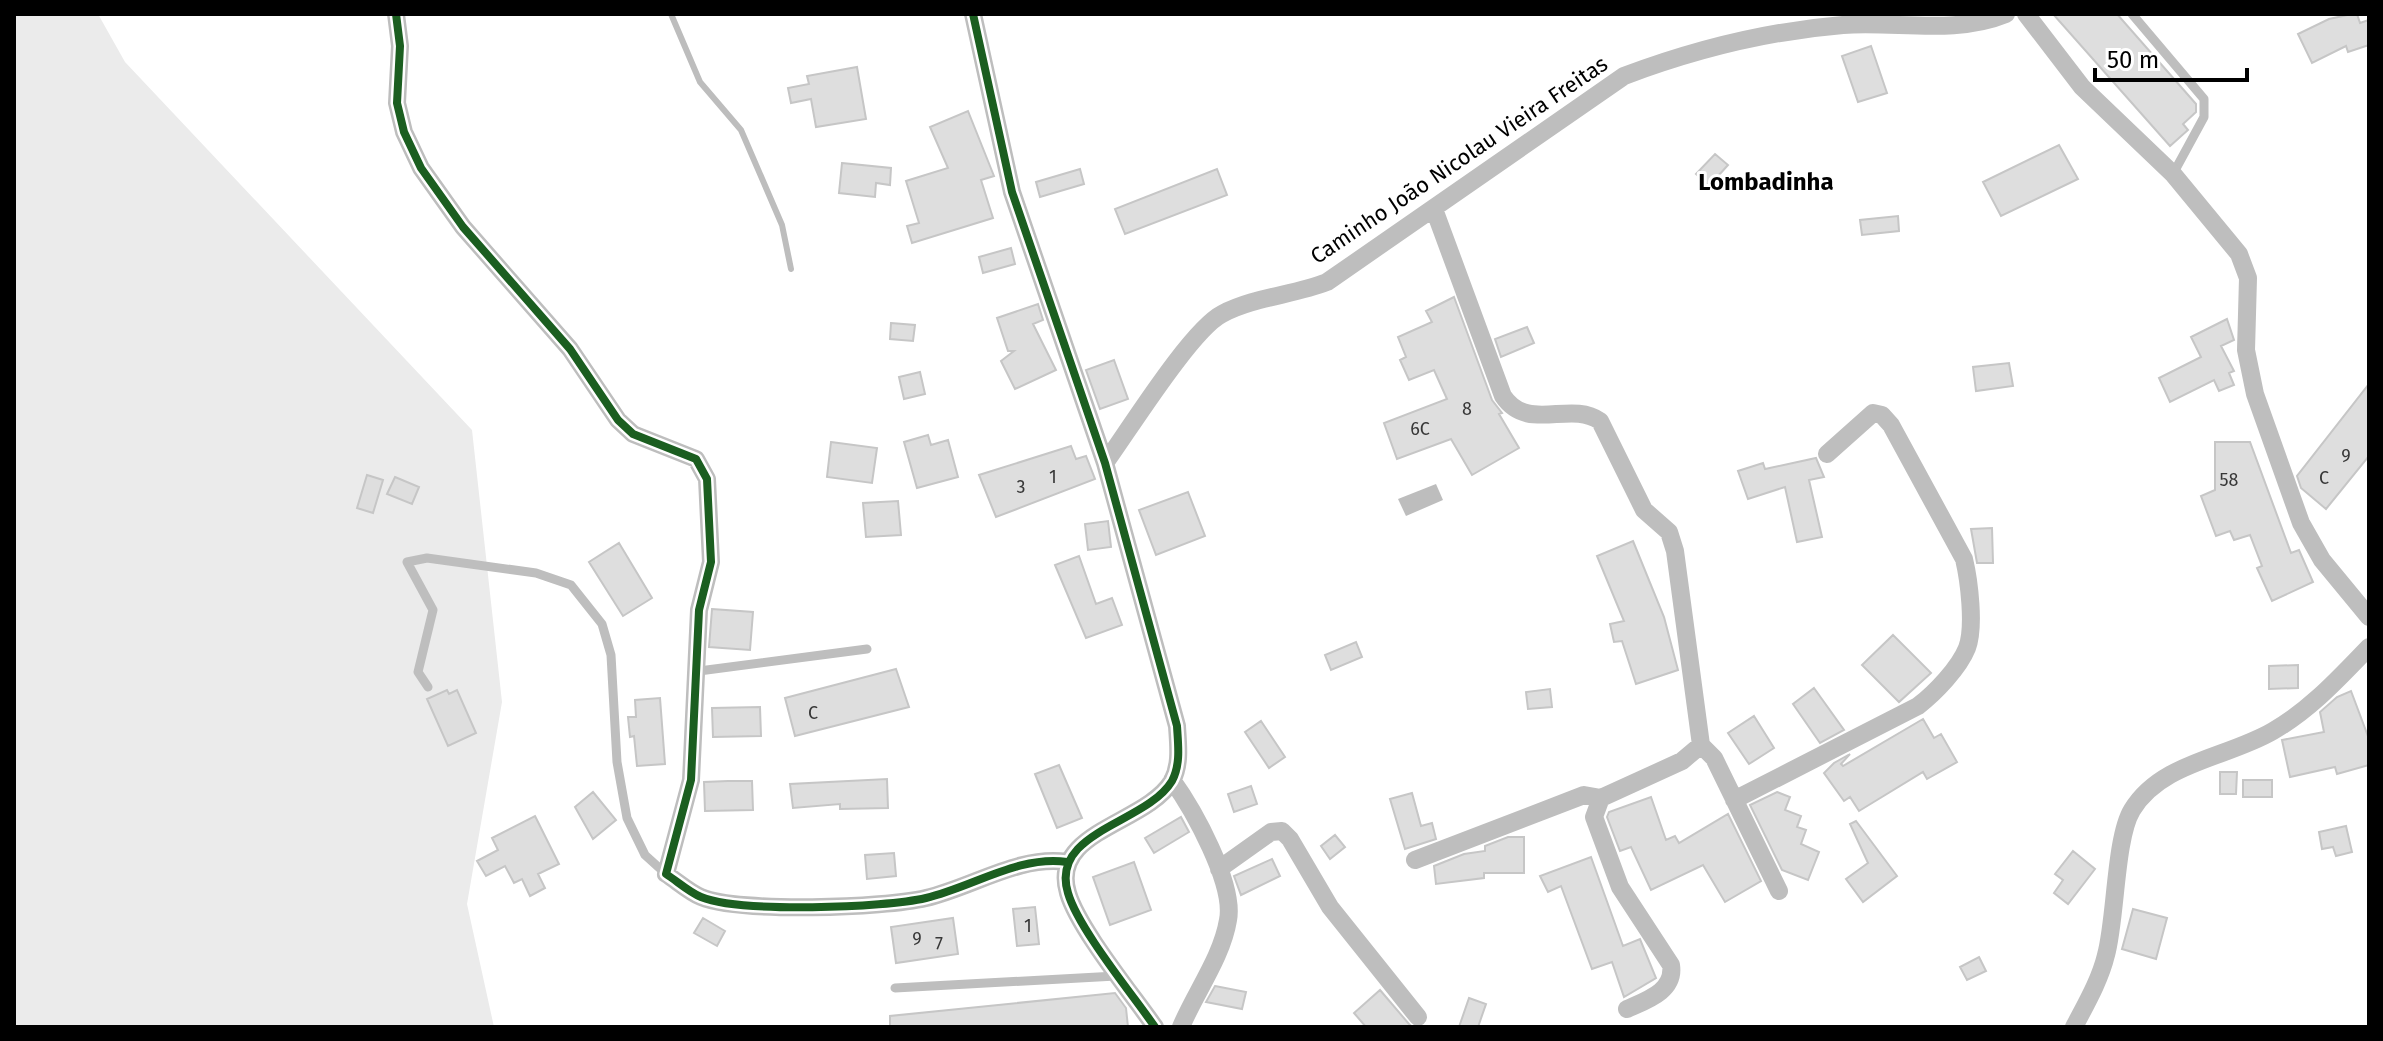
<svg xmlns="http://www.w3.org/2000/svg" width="2383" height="1041" viewBox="0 0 2383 1041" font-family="'Fira Sans',sans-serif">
  <rect width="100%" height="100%" fill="#fff"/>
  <!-- green -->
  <path fill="#ebebeb" d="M14,14H98L125,62L472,430L502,702L467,904L494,1027H14Z"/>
  <!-- water -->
  <path fill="#bdbdbd" d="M1436,484L1443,500L1406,516L1398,499Z"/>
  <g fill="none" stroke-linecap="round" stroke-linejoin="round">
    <!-- stream -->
    <path stroke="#bdbdbd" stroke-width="6" d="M671,14L700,82L741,130L782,225L791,269"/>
  </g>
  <!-- building -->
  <path fill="#dedede" stroke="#c6c6c6" stroke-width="2" d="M2053,14H2117L2196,104V112L2183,124L2188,130L2170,146Z
    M2352,14H2357L2360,23L2369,20V45L2348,52L2346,46L2312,63L2298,34L2329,19Z
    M1871,46L1887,93L1858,102L1842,56Z
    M857,67L866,119L816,127L811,99L791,103L788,88L809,84L807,76Z
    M968,111L994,176L981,180L993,218L912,243L907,226L919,223L906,181L948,168L930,127Z
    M2059,145L2078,179L2001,216L1983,182Z
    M1715,154L1728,165L1709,186L1696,174Z
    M842,163L891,168L890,185L876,183L875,197L839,193Z
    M1080,169L1084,184L1040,197L1036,182Z
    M1217,169L1227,195L1125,234L1115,209Z
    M1898,216L1899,231L1862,235L1860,220Z
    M1011,248L1015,264L983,273L979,257Z
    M1454,297L1492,400L1502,413L1499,414L1519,448L1472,475L1451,439L1397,459L1384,423L1447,399L1434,370L1409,380L1400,360L1406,357L1398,337L1432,322L1426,311Z
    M1038,304L1043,320L1033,324L1056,370L1015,389L1001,361L1014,351H1008L997,318Z
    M2227,319L2234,340L2221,346L2234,371L2229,373L2234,385L2219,391L2214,380L2170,402L2159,378L2201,357L2191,337Z
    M891,323L915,325L913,341L890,339Z
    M1527,327L1534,343L1501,357L1495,339Z
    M1114,360L1128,399L1100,409L1086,370Z
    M2009,363L2013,386L1976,391L1973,367Z
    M920,372L925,394L904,399L899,377Z
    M2369,384V456L2326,509L2301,488L2297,476Z
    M928,435L931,445L948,440L958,477L917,488L904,442Z
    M831,442L877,448L872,483L827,477Z
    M2215,442H2250L2291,553L2299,550L2313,582L2272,601L2257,568L2262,566L2250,535L2234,540L2230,531L2216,536L2201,496L2215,490Z
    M1071,446L1076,459L1086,456L1095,479L996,517L979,475Z
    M1816,458L1824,477L1809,480L1822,537L1797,542L1785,487L1748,499L1738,471L1763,463L1765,469Z
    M367,475L383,480L373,513L357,508Z
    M395,477L419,487L412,504L387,494Z
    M1188,492L1205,536L1156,555L1139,510Z
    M898,501L901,535L866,537L863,503Z
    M1108,521L1111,547L1088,550L1085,524Z
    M1992,528L1993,563H1977L1971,529Z
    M1633,541L1664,617L1678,670L1636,684L1622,641L1614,642L1610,624L1624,621L1597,556Z
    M619,543L652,598L623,616L589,562Z
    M1079,556L1096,604L1112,598L1122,625L1086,638L1055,565Z
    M712,609L753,612L750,650L709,647Z
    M1893,635L1931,673L1899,702L1862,665Z
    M1356,642L1362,657L1331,670L1325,655Z
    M2298,665V688L2269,689V666Z
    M896,669L909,707L795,736L785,698Z
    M1814,688L1844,730L1820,743L1793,704Z
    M1550,689L1552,707L1528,709L1526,692Z
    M447,690L449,694L457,690L476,733L448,746L427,699Z
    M2351,691L2369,739V765L2337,774L2335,767L2290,777L2282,740L2324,732L2320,712L2337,697Z
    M660,698L665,764L637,766L634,736L630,737L628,717H636L635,700Z
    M760,707L761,736L713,737L712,708Z
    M1754,716L1774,748L1749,764L1728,733Z
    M1923,719L1934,738L1941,734L1957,762L1927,779L1923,772L1859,811L1850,797L1844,801L1824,773L1834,763L1850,754L1841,764L1843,766Z
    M1261,721L1285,757L1269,768L1245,732Z
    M1059,765L1082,818L1057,828L1035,774Z
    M2220,772H2237L2236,794H2220Z
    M887,779L888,808L840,809V804L793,808L790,784Z
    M2243,780H2272V797H2243Z
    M728,781H752L753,810L705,811L704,782Z
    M1251,786L1257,804L1234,812L1228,794Z
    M593,792L616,820L593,839L575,807Z
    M1777,792L1790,797L1785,810L1801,816L1797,827L1806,830L1801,844L1819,852L1808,880L1782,870L1750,805Z
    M1412,793L1421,826L1432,823L1436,839L1405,849L1390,799Z
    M1651,797L1666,840L1675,836L1679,843L1728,814L1761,881L1725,902L1703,865L1651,890L1631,847L1620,851L1607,817L1609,812Z
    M535,816L559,864L538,874L545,888L530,896L522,879L514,883L505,866L486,876L477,861L498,850L492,838Z
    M1181,817L1189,832L1154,853L1145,838Z
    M1856,821L1897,876L1863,902L1846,879L1868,863L1850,824Z
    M2346,826L2352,852L2336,856L2333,847L2322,849L2319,832Z
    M1335,835L1345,847L1330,859L1321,846Z
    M1508,837H1524V873H1484V878L1436,884L1434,866L1464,854L1485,851V846Z
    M2073,851L2095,869L2068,904L2054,893L2063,880L2055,874Z
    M894,853L896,876L867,879L865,855Z
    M1591,857L1623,946L1640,939L1656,978L1624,997L1612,962L1592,969L1561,886L1548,892L1540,876Z
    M1272,859L1280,876L1241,895L1234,876Z
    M1134,862L1151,910L1110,925L1093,877Z
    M1035,907L1039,944L1017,946L1013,909Z
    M2133,909L2167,918L2156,959L2122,949Z
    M703,918L725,931L717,946L694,933Z
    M953,918L958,954L896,963L891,927Z
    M1979,957L1986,971L1967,980L1960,967Z
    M1215,986L1246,992L1242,1009L1206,1002Z
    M1380,990L1409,1024L1412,1027H1366L1354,1013Z
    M1115,993L1126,1008L1128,1027H890V1016Z
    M1469,998L1486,1004L1478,1027H1459Z"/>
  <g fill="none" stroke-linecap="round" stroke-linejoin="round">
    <!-- lane -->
    <path stroke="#bebebe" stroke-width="9" d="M2132,14L2204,99V117L2173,174
      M699,671L867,649
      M428,687L418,672L433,610L407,562L427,558L536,573L571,585L602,624L611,655L617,762L627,818L645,855L666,874
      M895,988L1116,976"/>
    <!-- street -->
    <path stroke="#bebebe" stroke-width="18" d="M396,14L400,46L397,103L404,132L421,168L463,227L570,349L618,420L633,434L696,459L707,479L711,562L699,610L691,780L666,874C677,881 689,892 701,897C740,913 884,908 926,898C973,887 1019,855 1067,862
      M973,14L1012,192L1105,463L1177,726C1178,744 1181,764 1172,781C1146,824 1049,831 1068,893C1078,928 1132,994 1155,1027
      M2026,14L2082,87L2173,174L2239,254L2248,278L2246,350L2255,394L2301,523L2322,560L2369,617
      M1434,209L1503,396C1528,433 1570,400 1600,421L1644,510L1669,532L1675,551L1701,745L1682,761L1601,798L1594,817L1620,887L1671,965C1675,991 1647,1000 1627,1009
      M1105,463C1129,430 1191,330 1222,314C1254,297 1294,295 1327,282L1624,76C1693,50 1768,31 1843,25C1897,21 1955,35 2006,14
      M1701,745L1714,758L1779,891
      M1172,780C1193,809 1235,884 1228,920C1222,957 1195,993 1181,1027
      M1734,800L1918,706C1935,693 1959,668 1967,648C1975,627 1969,580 1964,559L1891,425L1882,415L1873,413L1827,454
      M1415,860L1584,795L1601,798
      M1219,869L1271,832L1282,831L1290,839L1330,907L1418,1017
      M2074,1027C2086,1004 2100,980 2106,955C2116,919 2115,838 2132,810C2161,762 2227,758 2273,731C2311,709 2339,678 2369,647"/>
    <!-- cycleway casing -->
    <g stroke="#fff" stroke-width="13">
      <path id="cycleway" d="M396,14L400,46L397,103L404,132L421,168L463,227L570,349L618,420L633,434L696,459L707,479L711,562L699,610L691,780L666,874C677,881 689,892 701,897C740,913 884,908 926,898C973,887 1019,855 1067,862
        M973,14L1012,192L1105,463L1177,726C1178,744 1181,764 1172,781C1146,824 1049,831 1068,893C1078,928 1132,994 1155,1027"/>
    </g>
    <!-- cycleway -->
    <use href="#cycleway" stroke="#1b5e20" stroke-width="8"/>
  </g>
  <g text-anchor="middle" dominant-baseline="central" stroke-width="6" stroke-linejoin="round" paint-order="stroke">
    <!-- number labels -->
    <g font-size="18" fill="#383838">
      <text x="1467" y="409">8</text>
      <text x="1420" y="429">6C</text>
      <text x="2346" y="456">9</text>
      <text x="1053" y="477">1</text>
      <text x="2324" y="478">C</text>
      <text x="2229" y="480">58</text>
      <text x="1021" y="487">3</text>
      <text x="813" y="713">C</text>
      <text x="1028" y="926">1</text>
      <text x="917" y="939">9</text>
      <text x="939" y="944">7</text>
    </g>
    <!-- street labels -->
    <g font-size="22" fill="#000" stroke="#fff">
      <text transform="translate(1459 160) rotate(-34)">Caminho João Nicolau Vieira Freitas</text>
    </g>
    <!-- neighbourhood labels -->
    <g font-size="24" font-weight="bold" fill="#000" stroke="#fff">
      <text x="1766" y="182">Lombadinha</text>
    </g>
  </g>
  <!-- border -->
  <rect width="2383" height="1041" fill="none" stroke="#000000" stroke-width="32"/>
  <!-- scale -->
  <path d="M2095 68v12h152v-12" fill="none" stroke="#000000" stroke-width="4"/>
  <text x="2107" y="68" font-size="24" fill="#000000" stroke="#ffffff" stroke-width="6" paint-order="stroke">50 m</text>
</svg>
